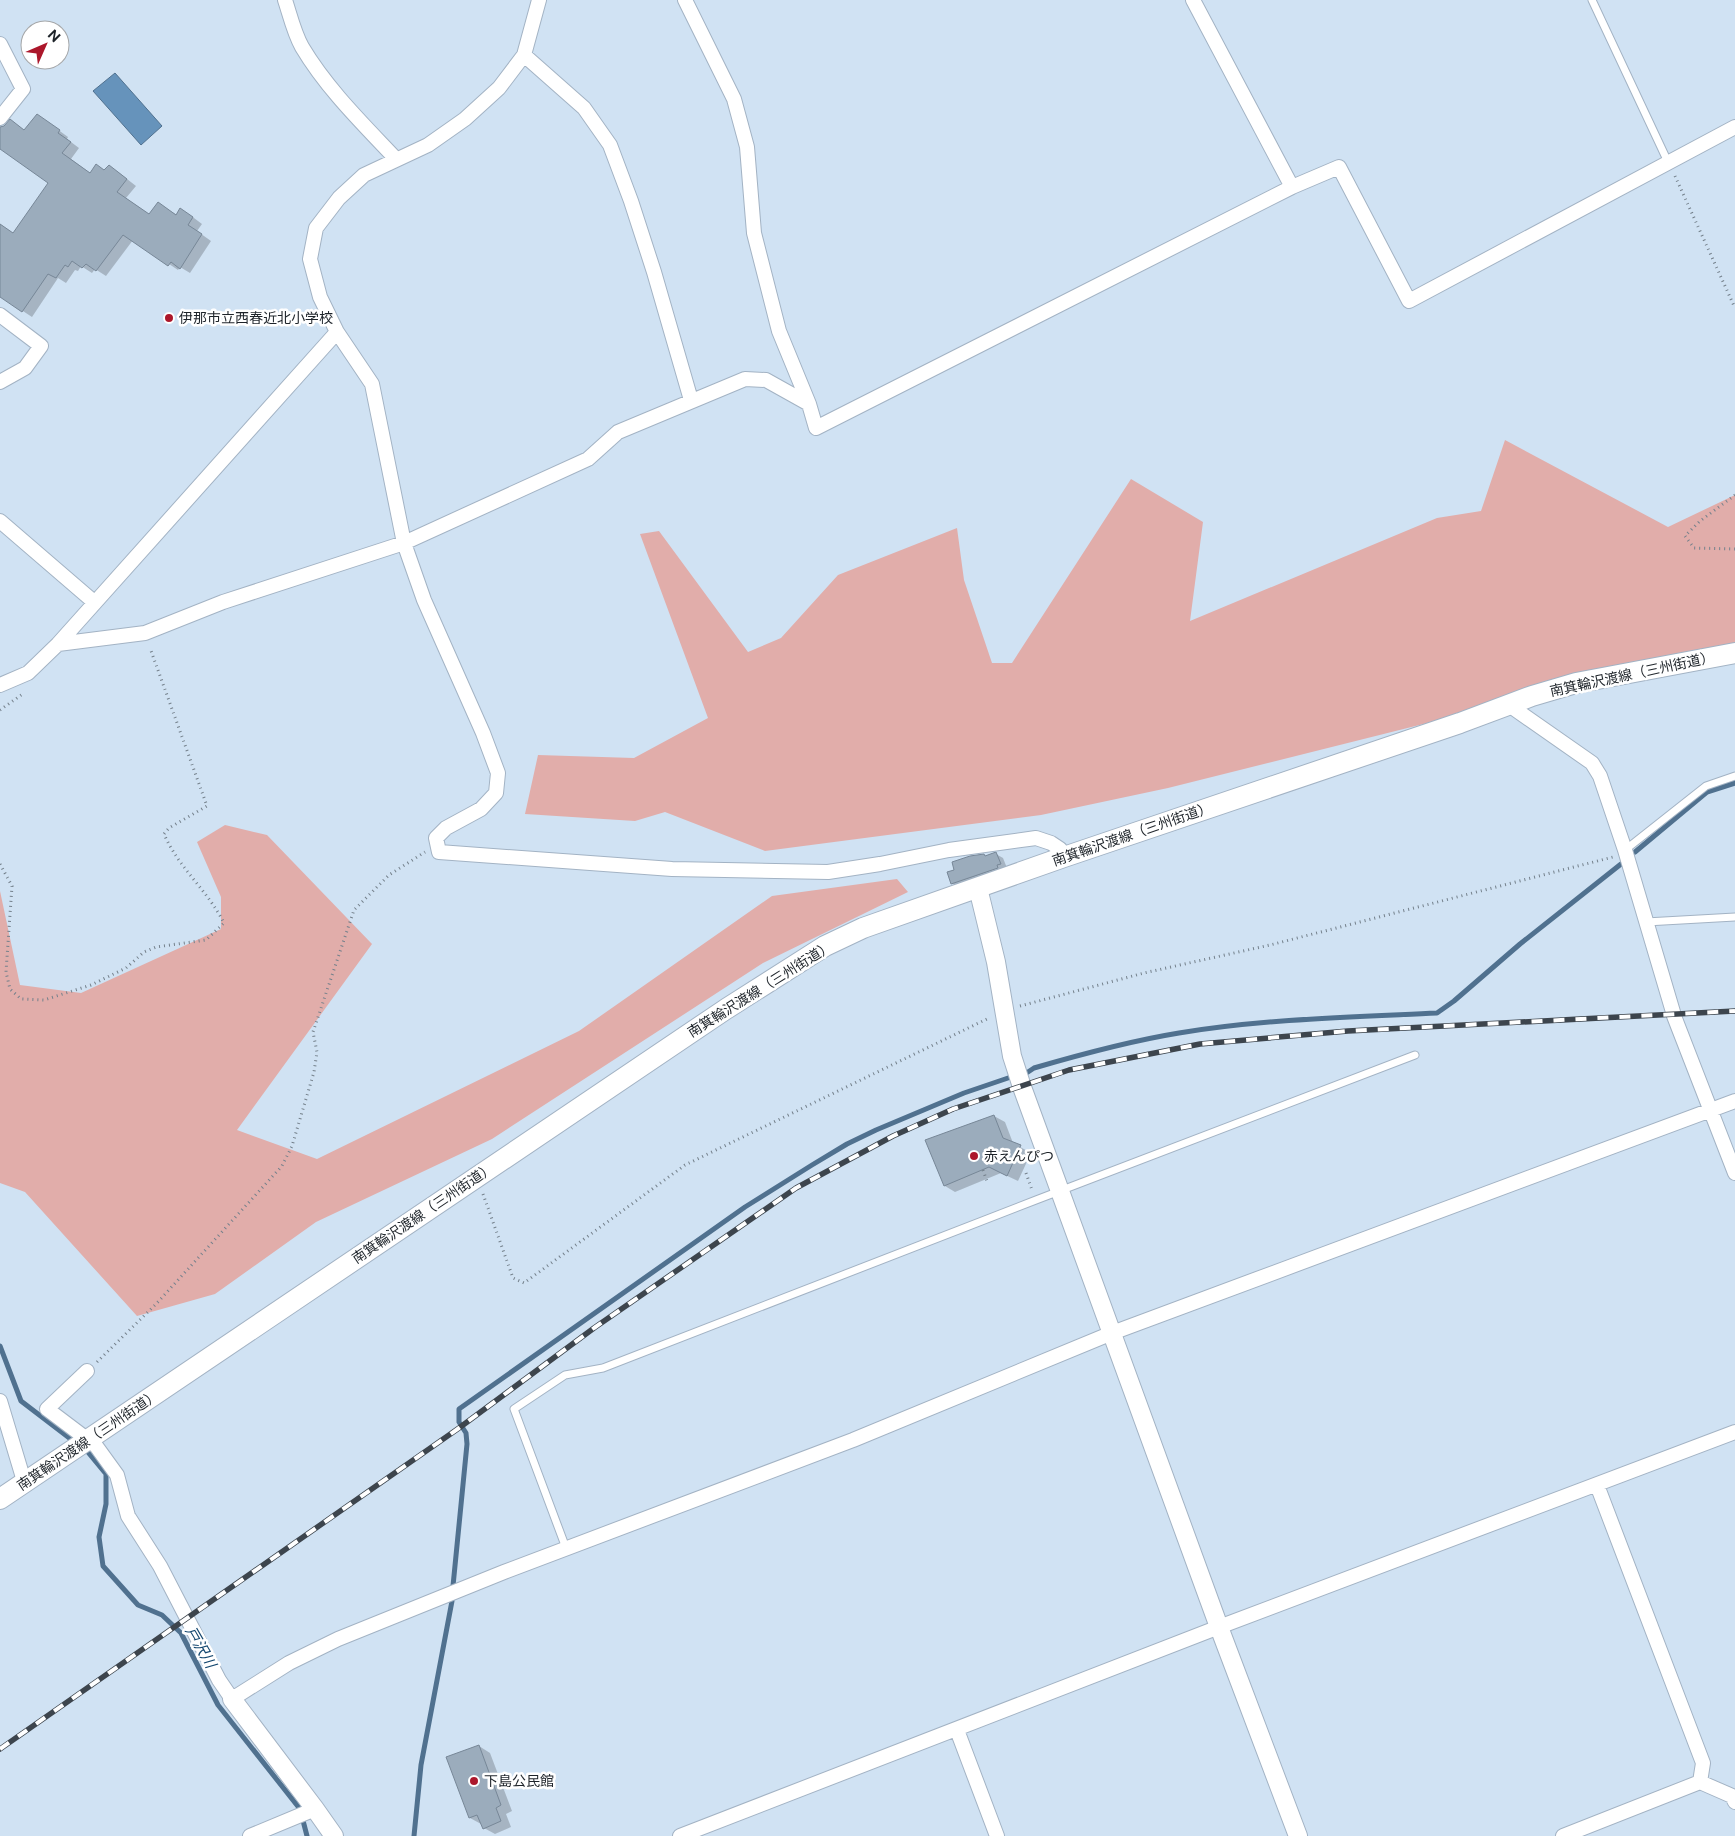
<svg xmlns="http://www.w3.org/2000/svg" width="1735" height="1836" viewBox="0 0 1735 1836" font-family="'Public Sans','Noto Sans JP',sans-serif">
  <rect width="100%" height="100%" fill="#d0e2f3"/>
  <!-- green -->
  <path fill="#e1adaa" d="M1505,440L1668,527L1735,495V646L1168,788L1041,815L765,851L665,812L635,821L525,814L538,755L634,758L708,718L640,534L659,531L748,652L781,638L838,575L957,528L964,580L992,663H1012L1131,479L1203,522L1190,621L1437,518L1481,511Z
    M225,825L267,835L372,944L237,1130L317,1159L579,1031L772,896L897,879L908,892L763,963L492,1139L316,1222L215,1294L137,1316L25,1192L0,1183V891L20,985L81,993L221,929V897L197,842Z"/>
  <!-- water -->
  <path fill="#6693bb" stroke="#50718f" d="M115,73L162,126L141,145L93,91Z"/>
  <!-- shadow -->
  <path fill="#0003" d="M10,121L26,131L46,121L68,137L67,139L79,148L71,159L90,173L97,166L106,171L118,172L136,186L126,198L150,215L158,203L177,215H190L202,224L197,231L211,241L190,273L180,267L178,270L133,240L106,276L95,269L92,273L81,266L78,271L75,270L66,283L58,278L32,317L0,296V224L14,234L50,182L0,148V128L4,127Z
    M996,854L1003,858L1007,868L959,888L952,883L984,855L986,857Z
    M994,1116L1005,1122L1013,1143L1031,1153L1018,1181L1001,1173L955,1192L945,1186Z
    M479,1746L490,1753L512,1811L506,1814L511,1827L495,1834L484,1828L482,1823L481,1824L470,1818Z"/>
  <g fill="none" stroke-linecap="round" stroke-linejoin="round">
    <!-- stream -->
    <path stroke="#50718f" stroke-width="5" d="M1635,852L1707,792L1735,783
      M1025,1074L1034,1068C1082,1054 1130,1041 1179,1033C1264,1019 1351,1017 1437,1013L1454,1001L1520,944L1621,864
      M0,1346L21,1401L72,1440
      M87,1451L106,1474V1504L99,1537L103,1566L138,1605L162,1615L181,1633L218,1705L300,1809L307,1836
      M453,1586L467,1444L466,1433L459,1422V1409L745,1207L812,1165L847,1144L876,1130L964,1093L1011,1077
      M414,1836L421,1765L452,1601"/>
  </g>
  <!-- building -->
  <path fill="#9bacbc" stroke="#778797" d="M37,114L60,130L58,133L71,142L62,153L90,173L96,164L104,170L109,165L127,179L117,192L149,214L158,202L176,215L180,208L193,217L188,225L202,234L180,269L171,262L168,266L123,235L96,271L86,264L82,268L72,261L68,267L65,265L56,278L48,274L22,312L0,297V224L13,233L48,183L0,149V127L4,126L10,119L24,130Z
    M996,852L1001,864L997,865L998,868L951,884L947,872L954,870L952,862L970,856L984,854L985,856Z
    M994,1115L1003,1138L1021,1145L1007,1176L989,1167L944,1186L925,1140Z
    M479,1745L501,1805L496,1808L501,1821L483,1829L477,1815L469,1818L446,1757Z"/>
  <g fill="none" stroke-linecap="round" stroke-linejoin="round">
    <!-- service casing -->
    <g stroke="#a3b3c4" stroke-width="9">
      <path id="service" d="M1592,0L1668,162
        M1625,850L1706,786L1735,776
        M1646,922L1735,917
        M566,1548L514,1409L565,1375L603,1368L1036,1200L1415,1055"/>
    </g>
    <!-- minor casing -->
    <g stroke="#a3b3c4" stroke-width="16">
      <path id="minor" d="M285,0C290,15 294,33 302,47C327,89 363,124 396,159
        M539,0L524,55L499,88L465,119L428,145L364,175L339,198L316,228L310,259L320,297L337,332L372,384L404,543L424,600L483,733L498,773L496,793L481,809L446,828L436,838L439,852L672,869L828,872L880,864L949,850L1036,838L1051,843L1060,849L1064,857
        M685,0L734,99L747,147L754,233L779,331L809,404L816,428L1292,187L1339,167L1409,301L1735,127
        M1193,0L1292,187
        M0,44L23,89L0,118
        M524,55L584,108L610,145L631,201L654,272L691,400
        M0,315L41,346L25,368L0,382
        M0,521L94,602
        M58,644L145,633L223,602L404,543L588,459L618,432L745,379L766,380L809,404
        M0,685L28,673L58,644L337,332
        M1509,705L1592,763L1600,776L1625,850L1673,1012
        M1674,1016L1735,1173
        M87,1371L47,1409L96,1446L117,1475L128,1516L160,1566L219,1680L232,1699L289,1663L338,1639L504,1572L853,1440L1112,1333L1735,1101
        M0,1401L24,1481
        M1597,1485L1703,1763L1700,1782L1732,1796L1735,1802
        M957,1730L997,1836
        M250,1836L315,1809
        M680,1836L1219,1627L1735,1432
        M1563,1836L1700,1782"/>
    </g>
    <!-- tertiary casing -->
    <g stroke="#a3b3c4" stroke-width="20">
      <path id="tertiary" d="M978,888L996,962L1012,1056L1022,1087L1219,1627L1298,1836
        M232,1699L315,1809L334,1836"/>
    </g>
    <!-- secondary casing -->
    <g stroke="#a3b3c4" stroke-width="22">
      <path id="secondary" d="M0,1499L726,1009L825,946L863,928L1064,857L1460,723L1532,696L1576,683L1735,653"/>
    </g>
    <!-- path -->
    <path stroke="#74808b" stroke-width="3" stroke-dasharray="1 4" stroke-linecap="butt" d="M1675,176L1735,308
      M1735,495L1700,521L1685,536L1694,548L1735,549
      M0,710L24,693
      M0,864L12,886L6,972L10,989L21,999L44,1000L91,985L126,968L144,952L156,947L206,940L224,923C208,891 178,867 164,834L169,828L207,806L150,648
      M1020,1006L1144,973L1270,945L1613,857
      M983,1170L988,1184
      M1026,1173L1032,1190
      M483,1194L513,1278L524,1283L685,1165L989,1018
      M97,1362L157,1303L282,1166L292,1146L314,1072L317,1052L313,1032L354,910L389,875L425,852"/>
    <!-- service -->
    <use href="#service" stroke="#fff" stroke-width="7"/>
    <!-- minor -->
    <use href="#minor" stroke="#fff" stroke-width="14"/>
    <!-- tertiary -->
    <use href="#tertiary" stroke="#fff" stroke-width="18"/>
    <!-- secondary -->
    <use href="#secondary" stroke="#fff" stroke-width="20"/>
    <!-- rail casing -->
    <g stroke="#3d454d" stroke-width="5.5">
      <path id="rail" d="M0,1749L459,1428L594,1328L796,1188L893,1136L953,1109L1069,1070L1200,1044L1348,1031L1735,1011"/>
    </g>
    <!-- rail -->
    <use href="#rail" stroke="#fff" stroke-width="4" stroke-dasharray="11" stroke-linecap="butt"/>
  </g>
  <!-- markers -->
  <g fill="#ac172b" stroke="#fff" stroke-width="2">
    <circle cx="169" cy="318" r="5"/>
    <circle cx="974" cy="1156" r="5"/>
    <circle cx="474" cy="1781" r="5"/>
  </g>
  <g text-anchor="middle" dominant-baseline="central" stroke-width="5" stroke-linejoin="round" paint-order="stroke">
    <!-- poi labels -->
    <g font-size="14" fill="#1d2329" stroke="#fff" text-anchor="start">
      <text x="179" y="318">伊那市立西春近北小学校</text>
      <text x="984" y="1156">赤えんぴつ</text>
      <text x="484" y="1781">下島公民館</text>
    </g>
    <!-- street labels -->
    <g font-size="14" fill="#1d2329" stroke="#fff">
      <text transform="translate(1632 674) rotate(-12)">南箕輪沢渡線（三州街道）</text>
      <text transform="translate(1132 834) rotate(-19)">南箕輪沢渡線（三州街道）</text>
      <text transform="translate(760 989) rotate(-32)">南箕輪沢渡線（三州街道）</text>
      <text transform="translate(423 1213) rotate(-34)">南箕輪沢渡線（三州街道）</text>
      <text transform="translate(88 1440) rotate(-34)">南箕輪沢渡線（三州街道）</text>
    </g>
    <!-- water labels -->
    <g font-size="15" font-style="italic" fill="#14476f" stroke="#fff">
      <text transform="translate(201 1647) rotate(60)">戸沢川</text>
    </g>
  </g>
  <!-- north arrow -->
  <g transform="translate(45 45) rotate(45)"><circle r="24" fill="#ffffff" stroke="#a5a7a9"/>
  <path d="M0-4L9 19L0 12L-9 19Z" fill="#ac172b"/>
  <text y="-8" font-size="14" font-weight="bold" text-anchor="middle" fill="#1d2329">N</text>
  </g>
</svg>
